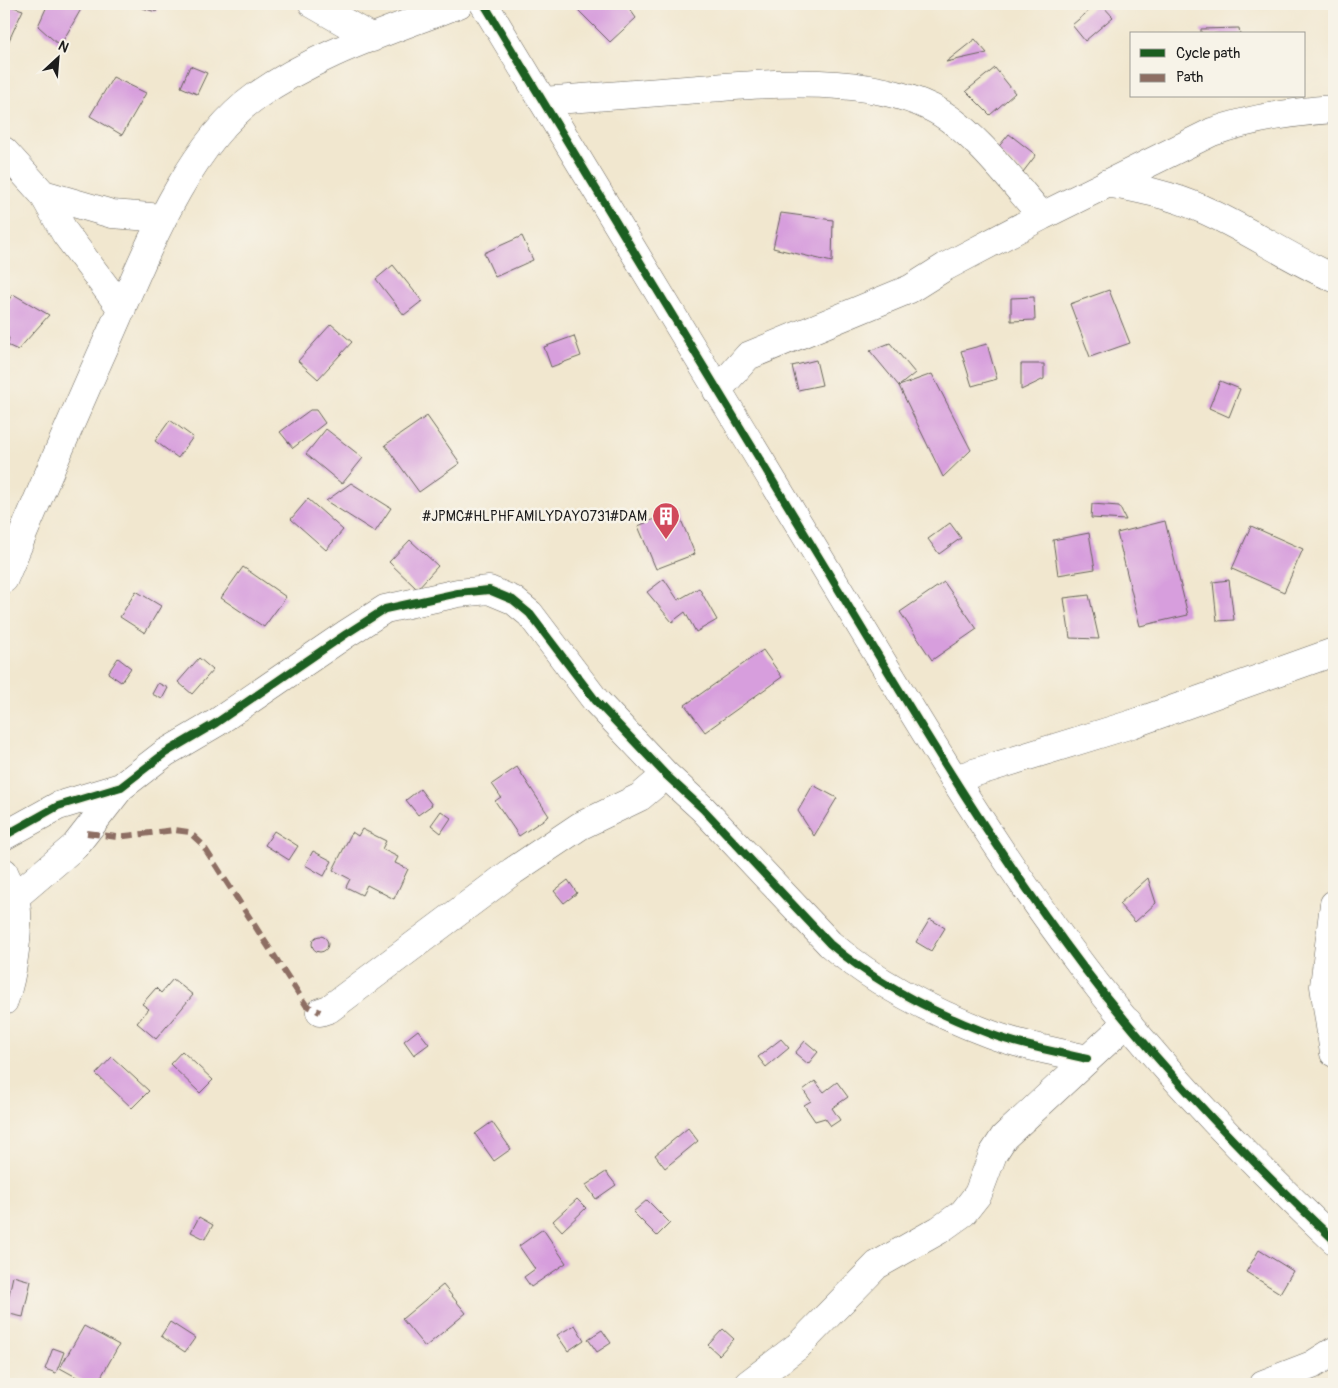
<svg xmlns="http://www.w3.org/2000/svg" width="1338" height="1388" viewBox="0 0 1338 1388" font-family="Pangolin,sans-serif">
  <rect width="100%" height="100%" fill="#f7f3e8"/>
  <filter id="ink" filterUnits="userSpaceOnUse"><feTurbulence type="fractalNoise" baseFrequency=".02" numOctaves="2"/><feDisplacementMap in="SourceGraphic" scale="10" xChannelSelector="R" yChannelSelector="G"/><feConvolveMatrix kernelMatrix="1 2 1 2 8 2 1 2 1" color-interpolation-filters="sRGB"/></filter>
  <filter id="wash" filterUnits="userSpaceOnUse"><feTurbulence type="fractalNoise" baseFrequency=".0096" numOctaves="4" result="noise"/><feDisplacementMap in="SourceGraphic" scale="20" xChannelSelector="R" yChannelSelector="G"/><feGaussianBlur stdDeviation="1.12" result="paint"/><feColorMatrix in="noise" values="0 0 0 0 0 0 0 0 0 0 0 0 0 0 0 0 0 1.4 0 .05"/><feComposite in="paint" operator="in"/></filter>
  <g filter="url(#wash)">
    <rect width="100%" height="100%" fill="#f1e7cf"/>
    <g id="blocks">
      <!-- building -->
      <path fill="#d79edd" d="M4,4L23,10L4,51Z
        M48,4H84L60,46L38,26Z
        M137,4H159L156,12L136,6Z
        M582,4H626L636,18L610,42L576,8Z
        M1097,4H1101L1113,17L1085,41L1072,25Z
        M1239,28L1240,34H1201V29Z
        M975,39L987,53L946,62Z
        M190,66L207,73L197,94L181,87Z
        M995,68L1015,93L990,115L966,91Z
        M113,77L146,93L122,135L90,116Z
        M1009,134L1036,155L1023,172L996,150Z
        M781,213L833,220L832,262L773,248Z
        M522,236L533,260L495,277L484,253Z
        M393,265L422,301L404,315L376,279Z
        M1109,290L1130,343L1090,357L1070,304Z
        M13,294L49,315L18,350L7,345L9,338L4,333V306Z
        M1034,297L1035,320L1011,321V298Z
        M331,324L352,342L318,379L298,361Z
        M574,336L581,356L551,367L544,347Z
        M890,343L915,373L899,386L870,351Z
        M987,344L997,379L972,386L961,351Z
        M816,360L822,385L798,390L792,366Z
        M1021,364H1044V379L1021,390Z
        M932,374L971,450L943,477L899,386Z
        M1220,381L1240,389L1229,417L1209,408Z
        M310,410H316L325,423L293,448L280,432Z
        M427,416L460,463L419,492L385,445Z
        M170,420L193,437L178,458L155,441Z
        M326,429L363,458L342,484L306,454Z
        M351,483L391,508L375,532L326,501Z
        M308,499L343,530L326,550L291,519Z
        M1092,504L1119,506L1126,520L1091,518Z
        M677,510L695,554L656,569L638,526Z
        M1165,521L1188,615L1140,626L1117,533Z
        M950,523L961,538L939,554L928,539Z
        M1251,526L1303,549L1284,592L1232,569Z
        M1089,533L1095,569L1058,575L1053,540Z
        M410,540L438,566L417,589L389,562Z
        M243,567L286,597L264,627L221,598Z
        M664,579L678,600L699,588L717,620L696,632L685,612L672,622L647,592Z
        M1229,580L1234,620L1217,621L1213,582Z
        M944,582L977,629L932,660L900,612Z
        M136,591L161,606L145,633L120,617Z
        M1089,595L1099,639L1070,638L1064,598Z
        M763,650L782,677L705,732L685,705Z
        M118,658L131,668L121,682L108,673Z
        M199,658L213,670L192,694L178,682Z
        M158,683L168,688L162,699L152,694Z
        M517,767L549,816L519,836L495,801L501,797L492,784Z
        M813,785L837,798L814,836L798,811Z
        M420,789L432,805L418,815L406,800Z
        M441,811L451,818L441,833L431,825Z
        M362,829L386,841L382,849L398,857L395,863L408,869L394,899L367,885L362,895L346,887L350,879L333,870L352,832L358,836Z
        M274,831L298,846L289,860L265,845Z
        M313,851L332,861L324,876L305,865Z
        M1148,878L1156,903L1135,922L1119,904Z
        M568,880L577,893L564,903L554,891Z
        M930,919L945,928L931,951L916,942Z
        M312 944a8 8 0 1 1 16 0a8 8 0 1 1-16 0Z
        M173,979L193,995L156,1039L137,1023L149,1009L142,1004L156,988L161,993Z
        M418,1030L429,1044L414,1055L404,1041Z
        M781,1039L789,1048L766,1067L758,1057Z
        M805,1041L818,1052L808,1064L795,1053Z
        M182,1051L213,1080L200,1093L170,1064Z
        M112,1057L149,1091L132,1108L96,1074Z
        M815,1081L824,1092L837,1082L848,1097L832,1108L840,1120L831,1126L825,1118L815,1121L804,1105L811,1101L803,1090Z
        M492,1122L511,1149L494,1161L475,1134Z
        M688,1128L698,1141L665,1168L655,1155Z
        M606,1172L616,1185L596,1199L586,1185Z
        M577,1199L586,1208L562,1231L553,1221Z
        M647,1200L670,1223L657,1236L633,1212Z
        M199,1217L213,1225L205,1239L191,1232Z
        M543,1229L566,1263L531,1287L524,1277L535,1269L519,1246Z
        M1259,1250L1293,1271L1280,1293L1246,1272Z
        M13,1276L31,1281L23,1317L5,1313Z
        M443,1285L466,1313L425,1347L402,1319Z
        M170,1322L195,1338L185,1352L161,1336Z
        M575,1325L584,1340L568,1351L557,1335Z
        M84,1326L119,1345L97,1384H89L60,1368Z
        M723,1329L734,1339L719,1355L708,1345Z
        M602,1330L611,1343L597,1352L588,1339Z
        M53,1348L64,1352L56,1373L45,1369Z"/>
    </g>
  </g>
  <g filter="url(#ink)">
    <use href="#blocks" fill-opacity="0" stroke="#67635b" stroke-width="1"/>
    <g fill="none" stroke-linecap="round" stroke-linejoin="round">
      <!-- street casing -->
      <g stroke="#67635b" stroke-width="29">
        <path id="street" d="M313,4L372,38
          M543,101C591,97 638,94 686,90C762,84 861,73 932,108C972,128 1012,182 1042,216
          M4,151L43,194L65,233L122,309
          M1107,183C1140,189 1172,195 1202,209C1248,229 1288,258 1334,278
          M43,194L112,214L163,218
          M717,391L748,356L910,289L945,267L1042,216L1212,132C1251,118 1292,112 1334,109
          M4,579C38,498 73,417 109,337C143,261 185,147 255,97C317,53 390,31 459,4
          M954,779L1132,724L1334,652
          M4,836L58,806L121,787L165,753L216,723L346,634L385,609L458,593L489,590L513,600L530,614L596,701L666,775L703,809L830,944C877,984 932,1012 990,1034C1021,1046 1055,1051 1087,1059
          M4,872C7,880 13,889 15,897C21,921 13,977 4,1001
          M15,897L75,846L121,787
          M1334,904L1324,986L1334,1053
          M320,1012L329,1009L513,871L580,826L640,797L666,775
          M748,1384L798,1346L877,1265L939,1230L963,1213L978,1194L993,1154L1004,1137L1128,1022
          M1263,1384L1312,1365L1334,1351"/>
      </g>
      <!-- secondary casing -->
      <g stroke="#67635b" stroke-width="29">
        <path id="secondary" d="M484,4C595,187 705,371 817,554C902,694 984,836 1083,967C1158,1066 1244,1155 1334,1240"/>
      </g>
      <!-- street -->
      <use href="#street" stroke="#fff" stroke-width="28"/>
      <!-- secondary -->
      <use href="#secondary" stroke="#fff" stroke-width="28"/>
      <!-- quiet -->
      <path stroke="#8d6e63" stroke-width="6" stroke-dasharray="12 6" stroke-linecap="butt" d="M87,833L117,837L175,830L189,832L202,844L306,1005L320,1012"/>
      <!-- cycleway casing -->
      <g stroke="#f7f3e8" stroke-width="11">
        <path id="cycleway" d="M484,4C595,187 705,371 817,554C902,694 984,836 1083,967C1158,1066 1244,1155 1334,1240
          M4,836L58,806L121,787L165,753L216,723L346,634L385,609L458,593L489,590L513,600L530,614L596,701L666,775L703,809L830,944C877,984 932,1012 990,1034C1021,1046 1055,1051 1087,1059"/>
      </g>
      <!-- cycleway -->
      <use href="#cycleway" stroke="#1b5e20" stroke-width="8"/>
    </g>
  </g>
  <!-- icons -->
  <defs>
    <g id="building-pin" transform="scale(1.4375)"><path d="M0 17L-7.5 6A9.5 9.5 0 1 1 7.5 6Z" fill="#d1495b" stroke="#f7f3e8"/><path d="M-4-6H4V6H1V3H-1V6H-4ZM-2.5-4.3h1.7v1.8h-1.7ZM.8-4.3h1.7v1.8H.8ZM-2.5-1h1.7V.8h-1.7ZM.8-1h1.7V.8H.8Z" fill="#fff"/></g>
  </defs>
  <g fill-rule="evenodd">
    <use href="#building-pin" x="666" y="516"/>
  </g>
  <g text-anchor="middle" dominant-baseline="central" stroke-width="5" stroke-linejoin="round" paint-order="stroke">
    <!-- poi labels -->
    <g font-size="14" fill="#1c1c1c" stroke="#f7f3e8" text-anchor="end">
      <text x="647" y="516">#JPMC#HLPHFAMILYDAY0731#DAM</text>
    </g>
  </g>
  <!-- margin -->
  <rect width="1338" height="1388" fill="none" stroke="#f7f3e8" stroke-width="20"/>
  <!-- legend -->
  <rect x="1130" y="32" width="175" height="65" fill="#f7f3e8" stroke="#9f9d96"/>
  <rect x="1140" y="49" width="25" height="8" fill="#1b5e20" stroke="#9f9d96"/>
  <text x="1176" y="58" font-size="15" fill="#1c1c1c">Cycle path</text>
  <rect x="1140" y="74" width="25" height="8" fill="#8d6e63" stroke="#9f9d96"/>
  <text x="1176" y="82" font-size="15" fill="#1c1c1c">Path</text>
  <!-- north arrow -->
  <g transform="translate(58 58) rotate(26)" stroke="#f7f3e8" stroke-width="4" paint-order="stroke">
  <path d="M0-4L9 19L0 12L-9 19Z" fill="#1c1c1c"/>
  <text y="-8" font-size="14" font-weight="bold" text-anchor="middle" fill="#1c1c1c">N</text>
  </g>
</svg>
